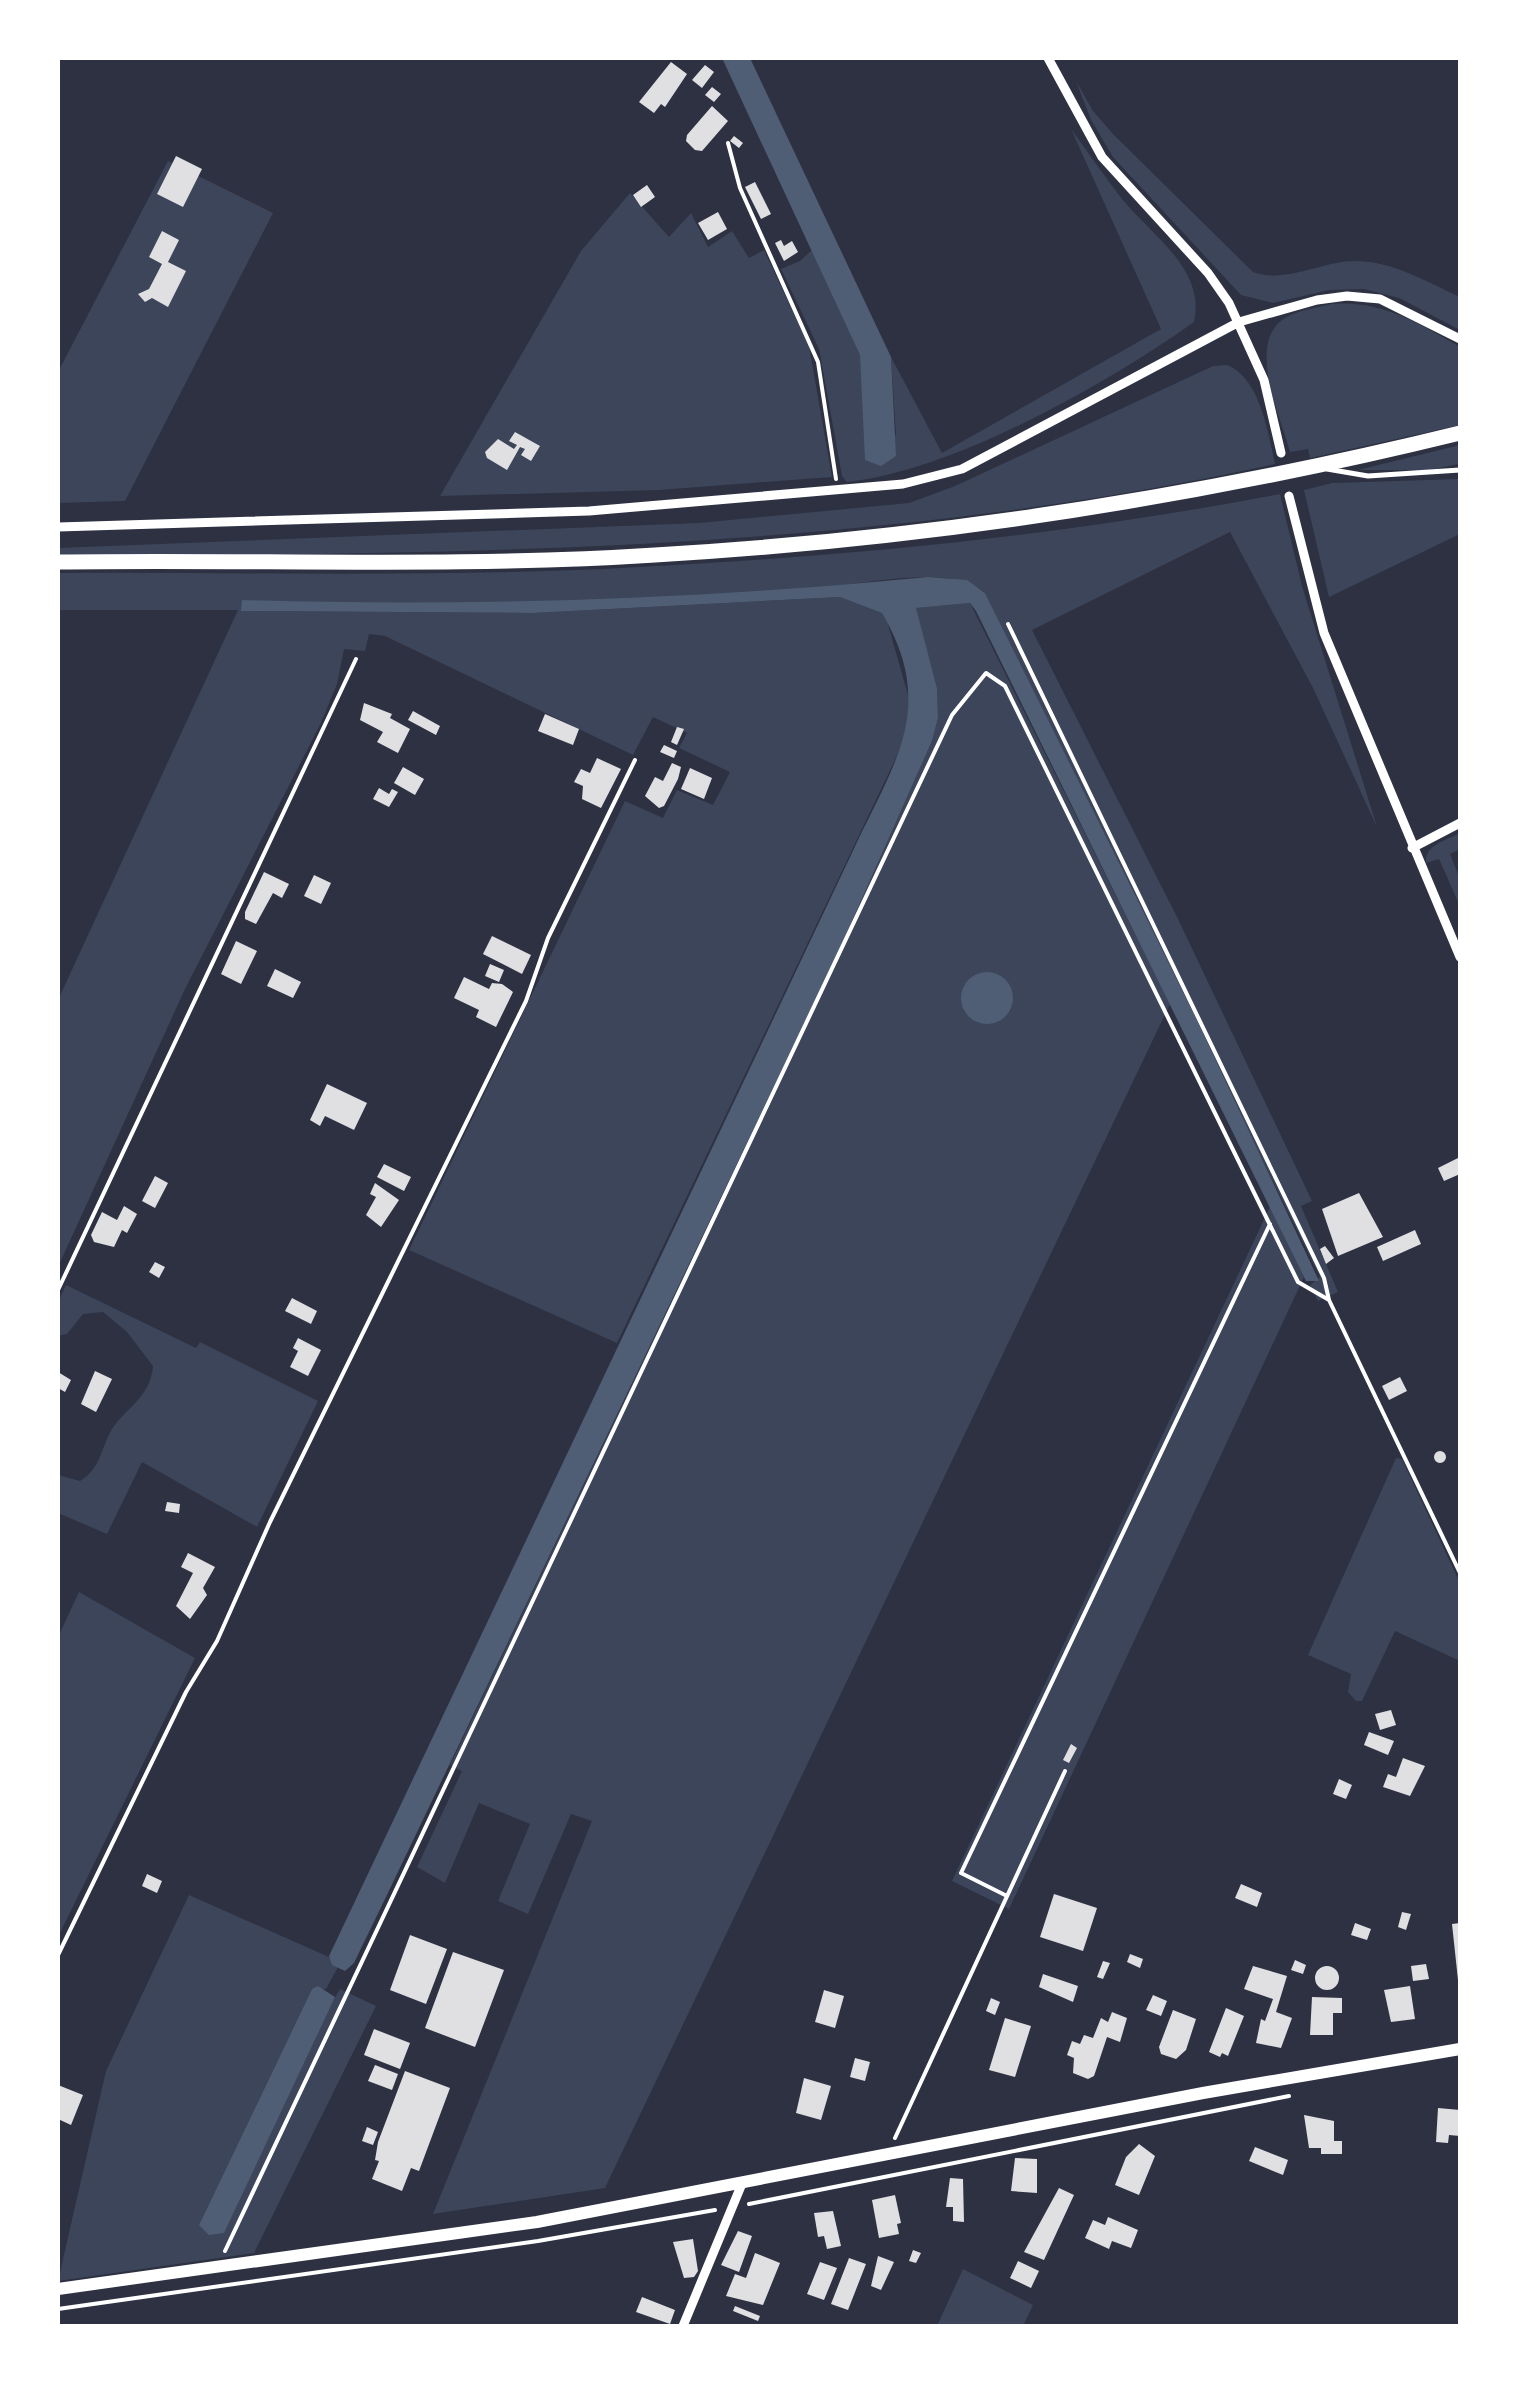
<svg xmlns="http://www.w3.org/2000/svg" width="1518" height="2384" viewBox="0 0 1518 2384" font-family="Lora,serif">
  <rect width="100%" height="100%" fill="#2d3142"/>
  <!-- green -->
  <path fill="#3c4559" d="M1076,81L1093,111L1114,135L1253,272C1285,284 1322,261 1355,261C1393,261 1427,282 1460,297V330L1399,298L1364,289L1329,290L1273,303L1241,295L1113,157L1091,120Z
    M1071,129C1088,152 1104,176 1122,199C1152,236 1206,269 1194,322C1107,384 953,471 847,482L842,476L819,349L781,269L800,261L813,249L896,436L891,357L942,453L1161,329Z
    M168,161L273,213L125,501L58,503V372Z
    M630,193L669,237L691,213L708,247L732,231L749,258L764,250L809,346L832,477L659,490L440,496L581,251Z
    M1331,304C1382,300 1418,323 1460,347V425L1310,458L1308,449L1290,452C1281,417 1245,343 1285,318C1298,310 1316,308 1331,304Z
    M1227,365C1260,378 1268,432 1275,464C872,552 468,554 58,556V548L699,523L909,503L955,486L1213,366Z
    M1460,445L1458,464L1430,470H1358Z
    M1460,479V534L1329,597L1304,490L1332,483Z
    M1280,494L1302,586L1377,827L1313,688L1230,532L1032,630L1178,919L1312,1201L1301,1206L1338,1292L1318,1301L1310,1285L1320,1277L985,593C956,565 874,582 836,586C640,605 439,606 242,601V611L533,613L840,597L882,612L887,621L912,709L904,741L617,1343L409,1250L625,801L663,818L677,790L713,805L730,772L679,748L687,733L653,717L633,755L385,636L369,634L365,651L344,649L337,684L321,723L185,989L58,1267V1000L238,610H58V573C239,572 421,577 603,569C830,558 1057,537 1280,494Z
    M970,603L1170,1004L605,2188L433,2214L592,1821L571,1814L528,1914L498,1901L530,1824L479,1803L445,1883L417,1867L462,1771L450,1765L836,957L932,741L938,718L937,688L915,608Z
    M1460,833V849L1450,854L1460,879L1458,902L1439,859L1426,863C1424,845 1447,840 1460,833Z
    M1270,1207L1304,1277L1009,1909L952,1881Z
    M66,1285L196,1348L200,1342L318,1401L257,1527L142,1462L107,1534L58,1513V1475L80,1481C102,1468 101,1445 114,1426C131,1404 150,1396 153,1366L127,1332L103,1312L83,1314L67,1334L58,1336V1302Z
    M1396,1458L1402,1459L1460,1583V1661L1395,1631L1362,1701H1356L1348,1692L1351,1674L1308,1655Z
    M79,1592L195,1658L58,1937V1637Z
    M189,1895L329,1957L338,1967L326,1989H312L199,2225L340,1989L376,2006L254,2253L58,2281L106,2071Z
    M963,2269L1033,2305L1023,2326H937Z"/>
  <!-- water -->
  <path fill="#4f5d75" d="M722,58H750L891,357L896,456L881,466L865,460L860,355Z
    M928,577L967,580L985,593L1194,1014L1319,1281H1306L976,611L970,603L916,608L937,688L938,718L932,741L836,957L385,1899L354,1963L345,1971L332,1965L329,1956L851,855C892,765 939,710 882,613L840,597L533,613L241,611L242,600C471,607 701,599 928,577Z
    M961 998a26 26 0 1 1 52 0a26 26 0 1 1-52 0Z
    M318,1986L335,1997L224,2233L209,2235L199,2225L312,1989Z"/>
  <!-- building -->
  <path fill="#e0e0e3" d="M671,62L687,74L665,107L661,104L654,113L639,102Z
    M705,65L714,72L702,88L692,80Z
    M712,87L721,94L714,102L705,95Z
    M712,106L728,121L702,151L695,150L686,141L687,135Z
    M734,136L743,143L739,148L730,141Z
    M176,156L202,169L183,207L157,194Z
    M755,182L771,214L761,219L745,187Z
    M647,185L655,197L641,207L633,195Z
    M718,212L727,229L708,240L698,223Z
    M162,231L179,240L168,262L186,271L168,307L152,298L145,302L138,294L149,289L162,264L149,257Z
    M781,240L784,246L792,241L798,252L784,261L775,243Z
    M515,432L540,446L531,461L521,455L525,449L520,447L507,470L487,458L485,452L498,439L514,449L517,445L509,441Z
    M364,703L392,714L390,718L410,729L398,753L377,742L383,732L360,720Z
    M413,711L440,726L436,735L408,720Z
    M545,714L579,729L573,745L538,731Z
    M677,727L684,729L677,745L671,742Z
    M664,745L677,751L674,758L660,752Z
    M597,758L621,769L601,808L582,799L583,786L574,782L581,769L590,773Z
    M672,763L681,767L678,779L664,806L659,808L645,796L655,777L663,781Z
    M403,767L424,779L415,795L394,783Z
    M690,768L712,778L704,799L681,789Z
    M379,788L389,794L392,789L398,792L389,807L373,799Z
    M264,872L289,884L282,898L273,893L256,924L245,919V912Z
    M314,875L331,883L321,904L304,896Z
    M492,936L531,955L522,974L483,954Z
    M236,941L257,951L241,984L221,974Z
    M490,964L504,970L499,982L485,976Z
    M275,969L301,982L293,998L267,986Z
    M464,977L489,989L492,983L502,984L513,992L496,1027L476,1017L479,1010L454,998Z
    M327,1084L367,1103L354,1130L325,1116L320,1126L310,1120Z
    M1460,1157V1174L1444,1181L1438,1168Z
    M384,1164L411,1177L404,1191L377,1177Z
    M155,1176L168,1183L155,1208L142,1201Z
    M375,1183L399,1200L381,1227L366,1215L376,1197L370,1194Z
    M1359,1193L1383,1237L1338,1256L1322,1209Z
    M124,1206L137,1214L127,1233L122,1230L114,1247L94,1242L91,1235L102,1212L117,1220Z
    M1415,1230L1421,1244L1383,1261L1377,1247Z
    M1325,1246L1334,1258L1326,1264L1320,1249Z
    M155,1262L165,1267L159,1278L149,1272Z
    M292,1298L317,1311L311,1324L285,1311Z
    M298,1338L321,1350L308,1376L290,1367L298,1351L293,1348Z
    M95,1371L112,1379L96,1412L81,1404Z
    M58,1372L71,1380L65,1392L58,1388Z
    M1400,1377L1407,1391L1389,1400L1382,1386Z
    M1434 1457a6 6 0 1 1 12 0a6 6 0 1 1-12 0Z
    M167,1502L180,1504L179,1513L165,1511Z
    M188,1553L215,1567L203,1588L207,1595L190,1619L176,1606L193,1573L181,1567Z
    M1391,1710L1396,1725L1380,1730L1375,1714Z
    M1369,1732L1394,1741L1388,1755L1364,1745Z
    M1071,1744L1077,1748L1069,1763L1063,1760Z
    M1403,1758L1425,1766L1410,1796L1383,1787L1388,1774L1396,1777Z
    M1339,1779L1352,1785L1346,1799L1333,1794Z
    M147,1874L162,1881L157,1893L142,1886Z
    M1241,1884L1262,1893L1257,1907L1235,1898Z
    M1054,1894L1097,1908L1083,1951L1040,1937Z
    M1402,1912L1411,1914L1406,1930L1398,1927Z
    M1355,1923L1371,1929L1367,1940L1351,1935Z
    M1460,1923V1980H1458L1452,1924Z
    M410,1935L447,1949L426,2004L390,1990Z
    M453,1952L504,1970L475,2047L425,2028Z
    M1130,1954L1143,1959L1140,1968L1127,1962Z
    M1295,1960L1306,1965L1303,1974L1291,1970Z
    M1103,1961L1110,1963L1103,1979L1097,1977Z
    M1426,1964L1429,1979L1413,1981L1411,1966Z
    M1253,1966L1287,1976L1276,2012L1292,2018L1281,2048L1256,2043L1261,2019L1265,2021L1273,1999L1244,1989Z
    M1315 1978a12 12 0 1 1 24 0a12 12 0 1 1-24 0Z
    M1043,1974L1078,1986L1073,2002L1039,1987Z
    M1410,1986L1415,2019L1391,2022L1384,1990Z
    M824,1990L844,1996L835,2028L815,2022Z
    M1153,1995L1167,2001L1161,2016L1146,2010Z
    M1312,1997L1342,1998V2013H1333V2035H1310Z
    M991,1998L1000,2002L995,2015L986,2011Z
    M1226,2008L1244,2016L1228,2056L1222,2053L1220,2057L1209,2052Z
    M1173,2010L1196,2019L1186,2050L1176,2059L1161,2054L1159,2047Z
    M1112,2012L1127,2018L1120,2042L1107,2037L1094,2076L1088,2079L1073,2073L1074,2058L1067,2055L1072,2041L1080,2044L1084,2035L1093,2038L1101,2018L1108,2022Z
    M1005,2018L1031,2026L1015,2077L989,2070Z
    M374,2029L410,2043L400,2069L364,2055Z
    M855,2058L870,2062L865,2081L850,2077Z
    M375,2065L398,2074L392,2090L368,2081Z
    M405,2071L450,2088L419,2171L411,2168L402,2191L372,2179L379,2161L375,2160L378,2142Z
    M804,2078L831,2086L821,2120L796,2113Z
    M58,2085L83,2095L71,2125L58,2119Z
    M1438,2108L1460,2110V2136L1449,2135L1448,2143L1436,2142Z
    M1304,2115L1334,2121V2141H1342V2154H1321V2148H1309Z
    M367,2127L378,2132L373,2145L362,2141Z
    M1139,2144L1155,2156L1139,2195L1115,2185L1126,2157Z
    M1255,2147L1288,2160L1283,2175L1249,2161Z
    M1015,2158L1037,2159V2193L1011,2191Z
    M950,2178L963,2179L964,2222L953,2221V2207H946Z
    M1059,2188L1074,2195L1044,2260L1024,2252Z
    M895,2195L901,2223L897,2224L899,2234L879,2238L872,2200Z
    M833,2211L841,2246L827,2249L824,2236L818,2237L814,2213Z
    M1108,2217L1138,2230L1131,2248L1112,2241L1109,2249L1085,2238L1093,2220L1105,2225Z
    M738,2231L752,2236L739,2272L721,2265Z
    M693,2239L698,2271L694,2277L684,2278L673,2242Z
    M913,2250L921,2253L916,2263L909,2261Z
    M755,2253L780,2263L763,2305L726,2296L735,2274L746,2278Z
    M878,2256L894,2262L881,2290L871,2286Z
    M849,2258L866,2264L848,2310L831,2304Z
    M1018,2261L1039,2271L1031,2288L1010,2278Z
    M820,2262L837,2268L824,2300L807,2294Z
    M642,2297L675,2310L670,2324L636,2312Z
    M735,2306L760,2316L758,2321L733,2311Z"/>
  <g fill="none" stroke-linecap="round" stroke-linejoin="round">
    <!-- path -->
    <path stroke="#fff" stroke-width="4" d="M728,143L740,188L818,362L836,479
      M1008,624L1324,1278L1329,1300L1460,1573
      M58,1290L356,659
      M1007,1896L961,1873L1270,1224
      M58,1955L186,1692L217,1641L270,1522L526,1001L548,938L635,760
      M895,2138L1065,1771
      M749,2204L1289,2096
      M225,2251L952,715L986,673L1005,686L1298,1282L1329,1300
      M58,2309L538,2241L715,2210"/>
    <!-- service -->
    <path stroke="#fff" stroke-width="5" d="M1327,469L1368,476L1460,470"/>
    <!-- minor -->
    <path stroke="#fff" stroke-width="9" d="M1048,58L1102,157L1208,273L1229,303L1264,380L1281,453
      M1289,496L1324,633L1460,957
      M58,527L589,511L903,484L962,469L1239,322L1317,300L1347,296L1380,299L1460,339
      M1412,848L1460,823
      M683,2326L741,2186"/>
    <!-- secondary -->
    <path stroke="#fff" stroke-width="12" d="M58,2289L537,2222L1203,2093L1460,2049"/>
    <!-- trunk -->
    <path stroke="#fff" stroke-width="15" d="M58,562C256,559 456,568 655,555C927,539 1195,498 1460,433"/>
  </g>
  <!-- border -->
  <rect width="1518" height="2384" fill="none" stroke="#ffffff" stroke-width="120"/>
</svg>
